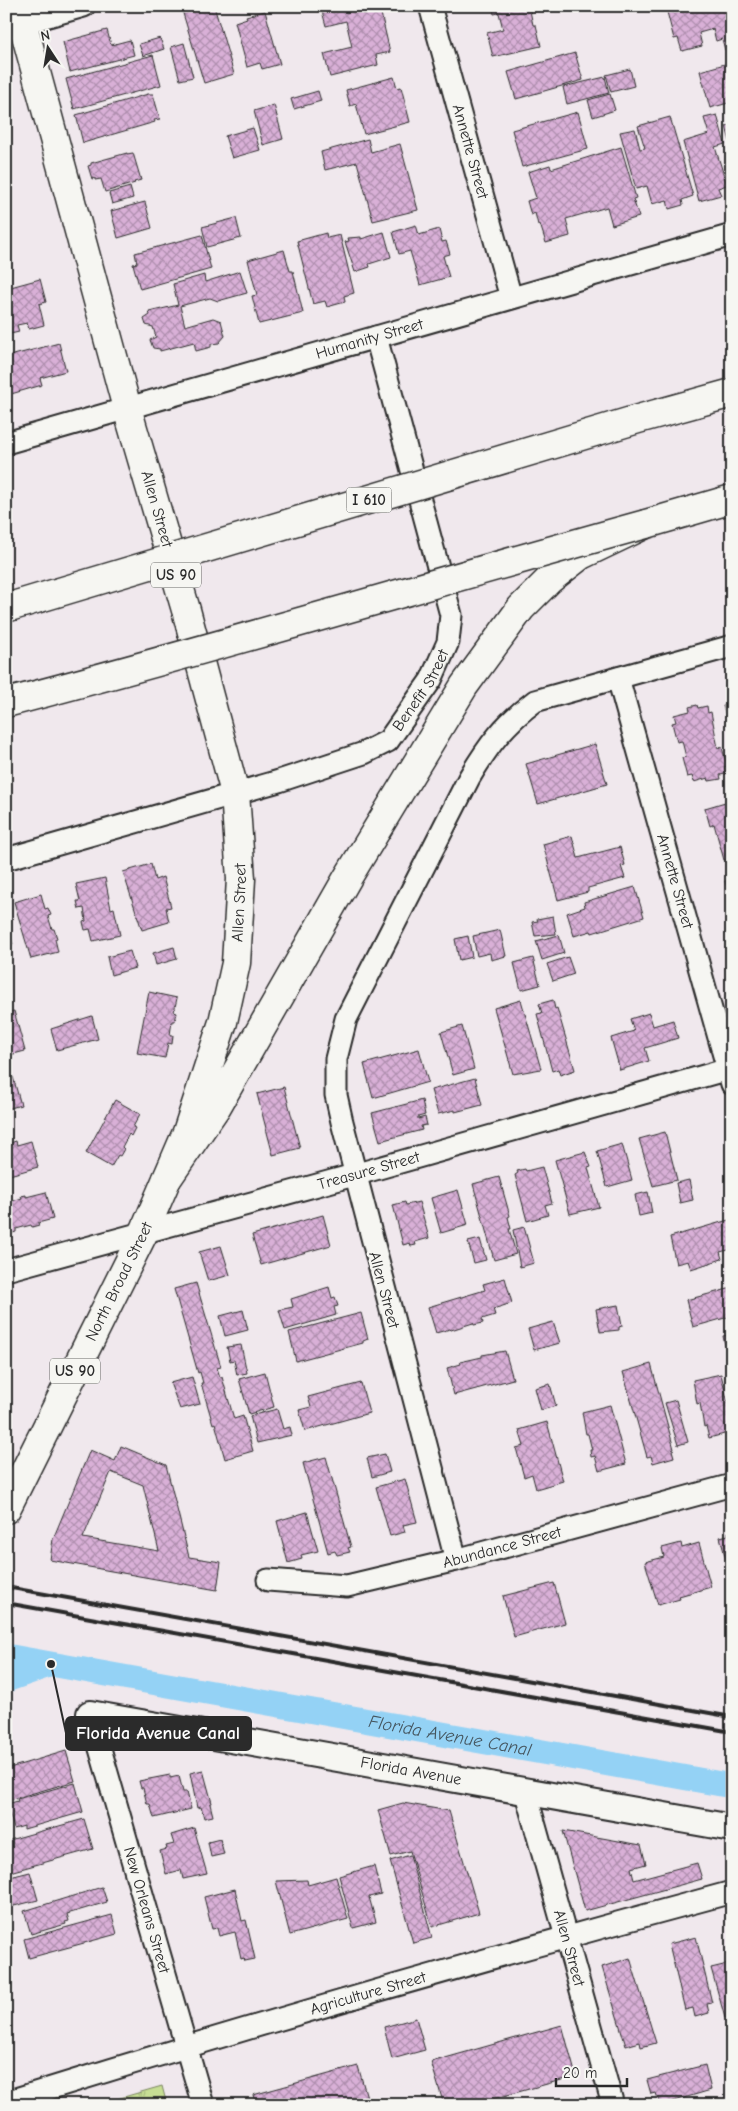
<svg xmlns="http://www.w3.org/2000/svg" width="738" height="2111" viewBox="0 0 738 2111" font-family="'Comic Neue',sans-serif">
  <defs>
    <pattern id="park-tufts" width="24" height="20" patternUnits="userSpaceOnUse" patternTransform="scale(1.25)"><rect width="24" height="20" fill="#c7de94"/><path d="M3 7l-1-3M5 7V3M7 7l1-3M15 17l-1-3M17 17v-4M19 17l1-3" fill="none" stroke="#abbf80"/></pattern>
    <pattern id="building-cross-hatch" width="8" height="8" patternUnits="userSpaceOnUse" patternTransform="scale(1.25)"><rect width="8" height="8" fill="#d9b0d7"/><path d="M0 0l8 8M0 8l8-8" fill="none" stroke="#b08faf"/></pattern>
  </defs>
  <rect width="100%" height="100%" fill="#f0e8ed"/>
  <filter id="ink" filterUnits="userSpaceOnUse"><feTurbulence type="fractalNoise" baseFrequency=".02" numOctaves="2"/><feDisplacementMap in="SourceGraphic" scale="10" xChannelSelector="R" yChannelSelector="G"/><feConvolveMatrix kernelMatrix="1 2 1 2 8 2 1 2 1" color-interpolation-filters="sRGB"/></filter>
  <g filter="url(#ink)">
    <!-- park -->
    <path fill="url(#park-tufts)" stroke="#798460" d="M162,2086L167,2105H96Z"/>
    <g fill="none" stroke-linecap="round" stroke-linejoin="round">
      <!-- canal -->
      <g stroke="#94d2f5" stroke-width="25">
        <path id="s1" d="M6,1656L732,1786"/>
        <path d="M6,1680L49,1665"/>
      </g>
    </g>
    <!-- building -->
    <path fill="url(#building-cross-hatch)" stroke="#2b2b2b" fill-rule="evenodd" d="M194,6H214L234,74L204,83L182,10Z
      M339,6H360L362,14L380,9L390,52L376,55L378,65L330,77L324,54L352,47L346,21L326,26L322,11Z
      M492,6H529L533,25H536L541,46L493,57L487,33L503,29L499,13L494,14Z
      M691,6L692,8L700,6H732V48L725,50L722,39L716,41L713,29L699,33L702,46L682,51L678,38L674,39L666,8Z
      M265,11L280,64L262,69L260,63L247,67L235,22L247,18L246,16Z
      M107,30L111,45L130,40L134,55L70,72L63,42Z
      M160,38L164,49L143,56L139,44Z
      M184,43L193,77L180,80L171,47Z
      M575,53L583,80L516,99L508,72Z
      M153,55L161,85L74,109L66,79Z
      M732,62V102L710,108L700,71Z
      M630,69L634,86L611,92L606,75Z
      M394,77L397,88L401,87L410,122L364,134L356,104L350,106L346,90Z
      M605,77L609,93L567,104L563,87Z
      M318,91L321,101L294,109L291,99Z
      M148,94H153L160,119L154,120L155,122L83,143L76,115Z
      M610,94L615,110L593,117L588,100Z
      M274,105L283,139L263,145L254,111Z
      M578,112L588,149L522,167L512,130Z
      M717,115L725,144L715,147L727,185L718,188L721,195L699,201L683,142L709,134L704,118Z
      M670,117L693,196L682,200L683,205L669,209L667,200L652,204L647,186L636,189L620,132L635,129L640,149L645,148L638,126Z
      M732,125V150L726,126Z
      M253,128L260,150L232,158L225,136Z
      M368,139L371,152L400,144L418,210L373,221L357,162L325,170L321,152Z
      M621,147L636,198L633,199L639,217L612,225L607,207L566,219L570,236L546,243L540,224L538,225L535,213L531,215L527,201L536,198L528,172L550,165L551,169Z
      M127,153V154L133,153L141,180L134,182L135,183L105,192L101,179L95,180V178L92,179L88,166L91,165V163Z
      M130,187L133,198L112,204L109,193Z
      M145,202L152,228L118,238L111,211Z
      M236,218L241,238L207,247L202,227Z
      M416,225L419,235L439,229L442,242L446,241L450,254L443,256L449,277L420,285L410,251L399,254L393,232Z
      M384,232L391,257L369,264L370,267L355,272L345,242L349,241L348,238L361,237V239Z
      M326,233L327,238L340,235L354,293L344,296L345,302L327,307L325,301L313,304L297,241Z
      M202,235L211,269L140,289L133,264L137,263L135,253Z
      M284,250L290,271H293L303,313L259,324L252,296L257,295L248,260Z
      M240,271L247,293L218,301L210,298L180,306L185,326L213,318L221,321L225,336L219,343L211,344V347L196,351L194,342L160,351V349L153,348L150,340L156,337L153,327L146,325L144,319L150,315L149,312L178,305L173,284L204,275L205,282Z
      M40,279L46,302L39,304L44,325L29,329L27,323L17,325L19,332L6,335V287L7,288Z
      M59,343L66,371L40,378L42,385L11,394L6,375V357Z
      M732,703V733L723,706Z
      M697,705L698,708L707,706L708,713L711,712L718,748L722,747L727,766L724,767L726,774L720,775L721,779L709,781L708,778L694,782L692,776L687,777L682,758L686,757L682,741L677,742L672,723L676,722L674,715L690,711L689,707Z
      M595,744L607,784L538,804L526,764Z
      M732,800V858L724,860L714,824L710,826L705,808Z
      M572,836L578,858L620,847L625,865L621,866L625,878L588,888V892L558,900L543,844Z
      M151,864L155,880L163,877L171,907L166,908L169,922L142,930L123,872Z
      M732,871V895L729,896L725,881L731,879L728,872Z
      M105,878L111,909L114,908L120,935L93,941L90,929L85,930L83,922L86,921L84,908L79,909L77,901H80L76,884Z
      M635,887L644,917L592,933L591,931L574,936L567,913L585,907L584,902Z
      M41,894L45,909L48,908L51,915L48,916L52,929H54L57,938L55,939L58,952L31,959L14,902Z
      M553,916L556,934L535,936L532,922L538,921L537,919Z
      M500,930L506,956L491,960L490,953L477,956L473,936Z
      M9,931L13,944L6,946V932Z
      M559,935L564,953L542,960L536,941Z
      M468,936L472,957L459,960L455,939Z
      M174,947L177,959L156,965L153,953Z
      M130,951L135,968L111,975L107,957Z
      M568,957L574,974L553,981L547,964Z
      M533,958L540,985L521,990L514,963Z
      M149,992L177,998L174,1012L177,1013L175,1021H172L170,1035H173L172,1044L168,1043L165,1058L137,1053Z
      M521,1000L541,1069L513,1074L494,1008Z
      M553,1000L555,1009L557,1008L575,1070L560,1075L558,1069L552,1071L537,1014L542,1013L539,1004Z
      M14,1011L25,1051L6,1056V1013Z
      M649,1013L653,1026L673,1020L678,1038L645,1048L649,1061L620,1070L611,1038L634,1031L630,1019Z
      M92,1016L98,1039L57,1050L51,1029Z
      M462,1026L474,1069L453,1075L441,1032Z
      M419,1049L428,1082L373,1098L364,1064Z
      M13,1077L21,1105L7,1109L8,1113L6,1114V1079Z
      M475,1078L482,1105L455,1112V1110L438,1114L431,1090Z
      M284,1087L300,1148L273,1155L257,1094Z
      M115,1100L140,1114L133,1127L135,1128L131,1136L129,1134L122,1147L124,1149L120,1156L118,1155L111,1167L86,1153Z
      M422,1100L425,1115L418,1117V1119L425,1117L427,1125L421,1126L422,1130L380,1141L372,1113Z
      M665,1132L677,1180L653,1186L639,1139Z
      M16,1141L17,1145L31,1141L38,1167L6,1176L7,1144Z
      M622,1144L632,1180L607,1187L597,1151Z
      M585,1152L591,1167L588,1168L599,1207L570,1214L555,1160Z
      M542,1167L552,1203L545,1205L548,1215L527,1221L515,1175L518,1173L517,1171L525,1169L526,1171Z
      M499,1177L510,1216L508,1217L511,1229H509L516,1254L494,1260L473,1184Z
      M689,1180L693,1200L680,1203L676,1183Z
      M458,1190L468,1225L441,1233L431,1198Z
      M46,1192L53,1219L38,1223L39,1225L32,1227L31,1225L16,1229V1232L9,1234V1231L6,1232V1199L8,1198L9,1202L22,1198L21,1196L26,1195V1197Z
      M648,1192L652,1213L639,1216L635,1195Z
      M405,1202L406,1205L419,1202L429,1238L415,1242L416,1245L411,1246L410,1243L403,1245L393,1205Z
      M323,1215L331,1245L261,1265L252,1235Z
      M732,1219V1249L720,1252L722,1259L691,1269L688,1261L676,1264L670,1237Z
      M524,1227L534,1263L520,1267L513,1230Z
      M480,1239L486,1260L474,1263L468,1242Z
      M221,1246L230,1275L208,1281L199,1252Z
      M505,1278L512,1303L493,1309L495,1315L482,1319L483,1323L474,1325L473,1323L451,1330L450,1329L436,1333L428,1307L485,1290L483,1284Z
      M196,1283L221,1367L217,1368L220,1377H222L234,1419L243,1416L253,1451L225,1459L215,1423L213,1424L201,1383H203L200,1372L198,1373L174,1289Z
      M329,1287L332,1298L335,1297L338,1306L334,1307L336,1315L285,1330L279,1310L293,1307L291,1299Z
      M732,1288V1316L693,1327L686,1300Z
      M618,1305L622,1326L619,1327V1330L600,1332L596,1309Z
      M243,1310L248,1330L225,1336L220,1316Z
      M361,1313L368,1339L363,1341V1343L296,1361L289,1332Z
      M553,1322L560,1343L534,1350L528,1329Z
      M732,1334V1358H728L723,1336Z
      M241,1345L247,1373L237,1375L234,1360L230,1361L227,1347Z
      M505,1351L513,1379L454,1395L447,1368L461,1364L460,1362L482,1357V1355Z
      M651,1364L674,1449L672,1450L674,1457L653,1463L651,1456L647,1457L623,1372Z
      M265,1372L274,1407L249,1414L239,1379Z
      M721,1374L732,1420V1432L709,1438L706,1426L704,1427L700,1403L697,1404L693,1380Z
      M192,1377L200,1404L180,1409L170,1383Z
      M361,1383L369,1413L305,1431L299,1410L311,1407L308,1397Z
      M550,1384L556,1406L541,1410L535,1388Z
      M676,1400L688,1442L678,1445L665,1403Z
      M610,1405L626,1464L599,1471L595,1456L591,1457L590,1450H592L588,1434H586L582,1412Z
      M277,1409L283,1429L290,1427L292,1435L257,1443L250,1416Z
      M547,1422L563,1481L536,1489L532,1474L524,1477L516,1448L524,1446L519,1430Z
      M121,1446L166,1465L189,1557L221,1562L217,1590L50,1560L53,1539L90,1450L115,1461ZM111,1472L143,1485L159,1551L83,1538Z
      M385,1454L390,1472L372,1477L367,1458Z
      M326,1457L351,1547L348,1548L350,1552L337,1555L335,1551L328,1553L303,1463Z
      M405,1479L417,1522L403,1525L405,1532L390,1536L376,1487Z
      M307,1512L318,1551L301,1555L302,1559L288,1563L277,1521Z
      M732,1531V1566L728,1567L720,1537L728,1535V1532Z
      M681,1543L682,1548L699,1543L711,1587L679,1596L680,1599L658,1605L645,1562L664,1557L662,1548Z
      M554,1583L565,1623L514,1637L503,1596Z
      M66,1751L75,1781L6,1801V1769Z
      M203,1770L212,1803L210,1804L213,1816L204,1818L201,1807L197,1808L190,1773Z
      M170,1775V1778L179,1776L183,1792H187L191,1809L154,1818L150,1804H147L143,1788H141L139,1781Z
      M75,1783L83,1812L24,1829V1826L14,1829L7,1804L18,1801L17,1799Z
      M403,1803L449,1811L479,1913L432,1927L410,1851L391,1856L378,1810Z
      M84,1819L93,1849L6,1873V1841Z
      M194,1828L207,1874L183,1879L181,1870L166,1874L160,1851L167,1849L166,1846L174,1844L171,1835Z
      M563,1831L641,1845L646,1864L631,1868L634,1880L697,1863L702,1879L585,1911Z
      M220,1839L224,1854L211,1857L208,1842Z
      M410,1855L432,1938L413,1943L390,1861Z
      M374,1866L381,1894L369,1897L376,1922L353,1928L339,1876Z
      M30,1872L38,1900L6,1908V1878Z
      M336,1877L348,1919L290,1935L276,1881L307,1880L308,1885Z
      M102,1887L107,1902L67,1914L69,1921L65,1922L66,1924L31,1934L24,1911Z
      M235,1889L242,1921L246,1920L255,1959L245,1961L244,1958L241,1959L235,1932L219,1936L217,1928L212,1929L204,1897Z
      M112,1915L117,1934L29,1958L24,1939Z
      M696,1937L712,2003L707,2004L709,2013L695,2017L693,2008L685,2010L669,1944Z
      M630,1958L656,2043L641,2047L640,2042L626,2046L602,1967Z
      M732,1963V2017L725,2018L711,1968Z
      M416,2018L425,2050L392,2059L384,2027Z
      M562,2025L576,2076L471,2105H444L431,2062Z
      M705,2065L711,2090L660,2105L656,2093L651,2094L647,2080Z
      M358,2066L368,2101L356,2105H256L253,2095Z"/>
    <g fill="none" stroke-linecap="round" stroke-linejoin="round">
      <!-- minor casing -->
      <g stroke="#2b2b2b" stroke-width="25">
        <g id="minor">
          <path id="s2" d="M430,6L511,298"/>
          <path d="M6,28L84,6"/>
          <path id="s3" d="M6,443L732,235"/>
          <path id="s4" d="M618,678L732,1084"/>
          <path id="s5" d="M6,859L279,781L364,753L388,741L431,680L448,642L451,615L376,337"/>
          <path id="s6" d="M6,1270L354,1175L732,1068"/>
          <path d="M456,1560L342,1122L336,1095V1059L346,1019L469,778C488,746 504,724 535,701L732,646"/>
          <path id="s7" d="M268,1580L347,1586L456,1560L732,1485"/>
          <path id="s8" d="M90,1714L203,2105"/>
          <path id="s9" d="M525,1790L613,2105"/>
          <path id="s10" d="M6,2102C247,2027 489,1957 732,1892"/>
        </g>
      </g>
      <!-- tertiary casing -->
      <g stroke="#2b2b2b" stroke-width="30">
        <g id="tertiary">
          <path id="s11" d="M90,1714L732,1828"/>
        </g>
      </g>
      <!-- primary casing -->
      <g stroke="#2b2b2b" stroke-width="31">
        <g id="primary">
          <path id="s12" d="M6,1509L144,1232L187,1132L223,1022L236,963L241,879L235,793L186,610L127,408L18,6"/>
        </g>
      </g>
      <!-- motorway casing -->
      <g stroke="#2b2b2b" stroke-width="31">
        <path id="motorway" d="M167,1179L217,1106L348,877L464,686L521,608L549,580L581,555L646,524L732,499"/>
      </g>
      <!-- minor -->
      <use href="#minor" stroke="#f6f6f2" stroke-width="21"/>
      <!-- tertiary -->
      <use href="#tertiary" stroke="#f6f6f2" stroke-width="26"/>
      <!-- primary -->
      <use href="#primary" stroke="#f6f6f2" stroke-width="28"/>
      <!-- motorway -->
      <use href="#motorway" stroke="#f6f6f2" stroke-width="28"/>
      <!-- rail -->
      <path stroke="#2b2b2b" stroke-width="4" d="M6,1587L732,1717
        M6,1603L732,1732"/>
      <!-- motorway-bridge casing -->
      <g stroke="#2b2b2b" stroke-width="31" stroke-linecap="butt">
        <path id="motorway-bridge" d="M6,608L638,419L732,393
          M6,703C220,647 432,583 646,524"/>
      </g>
      <!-- motorway-bridge -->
      <use href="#motorway-bridge" stroke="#f6f6f2" stroke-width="28"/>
    </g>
  </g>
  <g text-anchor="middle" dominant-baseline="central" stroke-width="5" stroke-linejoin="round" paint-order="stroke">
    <!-- shield labels -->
    <g fill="#f6f6f2" stroke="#686867" stroke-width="1">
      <rect x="346.5" y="487.5" width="45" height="25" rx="4"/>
      <rect x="151" y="562.5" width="50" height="25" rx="4"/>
      <rect x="50" y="1358.5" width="50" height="25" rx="4"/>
    </g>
    <g font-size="15" font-weight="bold" fill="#2b2b2b">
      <text x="369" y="500">I 610</text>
      <text x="176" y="575">US 90</text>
      <text x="75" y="1371">US 90</text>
    </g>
    <!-- street labels -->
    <g font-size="16" fill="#2b2b2b" stroke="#f6f6f2">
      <text stroke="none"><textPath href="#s2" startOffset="151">Annette Street</textPath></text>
      <text stroke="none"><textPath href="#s3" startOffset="378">Humanity Street</textPath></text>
      <text transform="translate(157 509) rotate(74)">Allen Street</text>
      <text stroke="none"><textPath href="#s5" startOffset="461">Benefit Street</textPath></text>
      <text stroke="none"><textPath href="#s4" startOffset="211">Annette Street</textPath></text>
      <text stroke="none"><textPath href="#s12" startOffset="655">Allen Street</textPath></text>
      <text stroke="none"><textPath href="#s6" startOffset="376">Treasure Street</textPath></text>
      <text stroke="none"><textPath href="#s12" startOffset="254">North Broad Street</textPath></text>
      <text transform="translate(384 1290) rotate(75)">Allen Street</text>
      <text stroke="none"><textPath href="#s7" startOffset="239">Abundance Street</textPath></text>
      <text stroke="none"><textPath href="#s11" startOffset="326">Florida Avenue</textPath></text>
      <text stroke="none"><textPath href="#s8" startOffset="204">New Orleans Street</textPath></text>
      <text stroke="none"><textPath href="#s9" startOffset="164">Allen Street</textPath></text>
      <text stroke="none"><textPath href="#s10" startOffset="378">Agriculture Street</textPath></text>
    </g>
    <!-- water labels -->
    <g font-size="18" font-style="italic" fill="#45555e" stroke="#f6f6f2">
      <text stroke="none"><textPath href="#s1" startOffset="451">Florida Avenue Canal</textPath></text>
    </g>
  </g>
  <!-- callouts -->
  <path fill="none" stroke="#2b2b2b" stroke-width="2" d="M51 1664L66 1733"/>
  <circle fill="#2b2b2b" stroke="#f6f6f2" stroke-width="2" cx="51" cy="1664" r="5"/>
  <rect fill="#2b2b2b" stroke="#2b2b2b" stroke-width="2" x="66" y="1717" width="185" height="33" rx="5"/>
  <g font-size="18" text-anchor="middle" font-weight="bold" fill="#fff">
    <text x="158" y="1739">Florida Avenue Canal</text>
  </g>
  <!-- margin -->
  <rect width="738" height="2111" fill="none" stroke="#f6f6f2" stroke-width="25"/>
  <rect x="12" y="12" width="713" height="2086" fill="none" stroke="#2b2b2b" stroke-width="2" filter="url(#ink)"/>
  <!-- north arrow -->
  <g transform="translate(48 48) rotate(348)" stroke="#f6f6f2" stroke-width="4" paint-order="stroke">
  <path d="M0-4L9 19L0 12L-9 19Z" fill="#2b2b2b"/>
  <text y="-8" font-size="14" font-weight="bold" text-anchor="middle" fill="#2b2b2b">N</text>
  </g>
  <!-- scale -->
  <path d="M556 2078v8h71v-8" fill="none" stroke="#2b2b2b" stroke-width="2.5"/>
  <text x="563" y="2078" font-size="15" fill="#2b2b2b" stroke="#f6f6f2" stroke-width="4" paint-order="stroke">20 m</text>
</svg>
